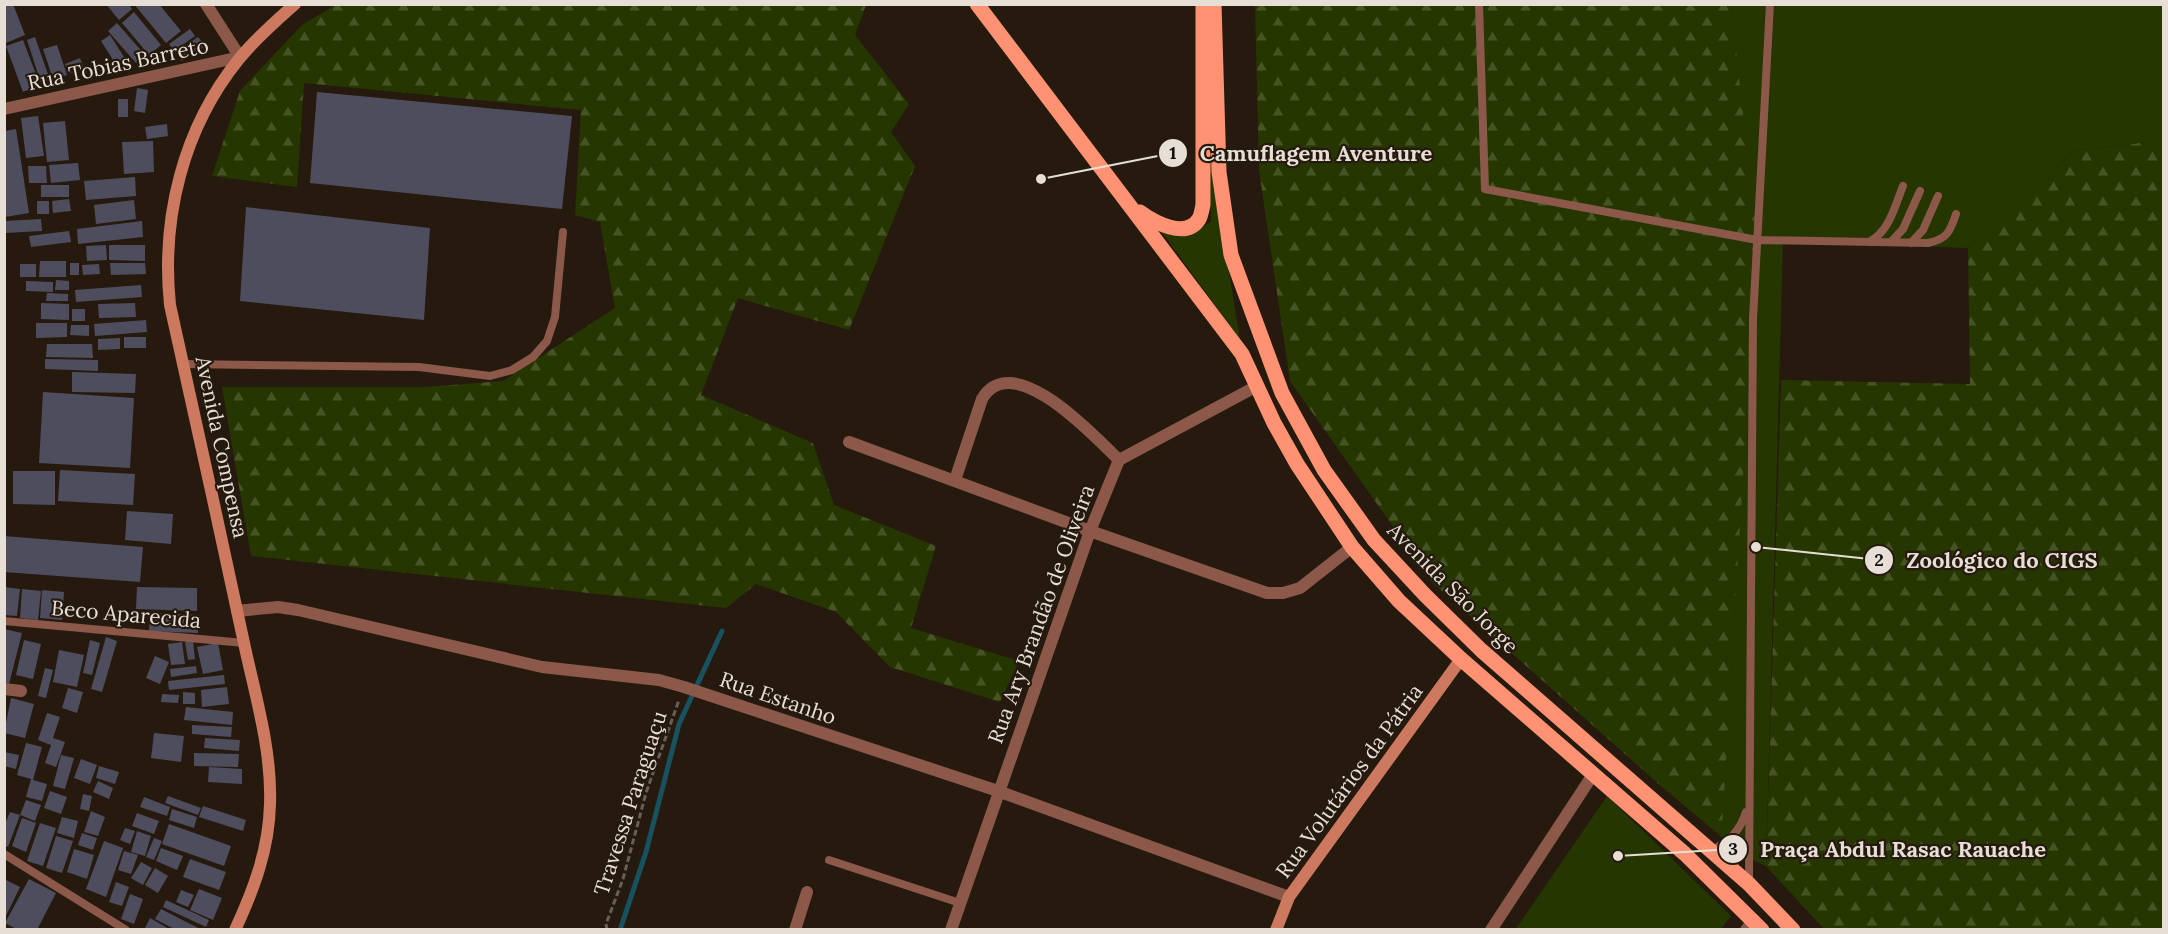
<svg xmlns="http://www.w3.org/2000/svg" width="2168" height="934" viewBox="0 0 2168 934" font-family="Lora,serif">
  <defs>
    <pattern id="forest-firs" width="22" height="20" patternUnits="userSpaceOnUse" patternTransform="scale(1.5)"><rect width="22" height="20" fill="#263600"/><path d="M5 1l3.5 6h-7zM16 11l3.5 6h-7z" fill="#465324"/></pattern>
  </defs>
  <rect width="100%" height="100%" fill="#261a0e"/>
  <!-- forest -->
  <path fill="url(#forest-firs)" d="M335,5H866L855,35L909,104L891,132L915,166L849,330L738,298L701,395L813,443L834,505L936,546L911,628L1019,661L1000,702L890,667L836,612L756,584L726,608L251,556L222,387H426L503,381L615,308L600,222L575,215L581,110L304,83L297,187L212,176L240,91L302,25Z
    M1255,5H1773L1748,859L1661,786L1433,583L1290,381L1259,170Z
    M2163,140V929H1824L1766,866L1781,380L1970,384L1968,248L2074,151Z"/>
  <!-- green -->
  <path fill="#263600" d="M1731,5H2163V140L2074,151L1968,248L1783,241L1766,866L1721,846L1757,240Z
    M1210,159L1240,339L1161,231C1183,239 1192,236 1211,221Z
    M1607,796L1731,916L1721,929L1515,930Z"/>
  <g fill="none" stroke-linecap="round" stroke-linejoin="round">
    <!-- stream -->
    <path stroke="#18515f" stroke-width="5" d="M620,930L646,852L679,724L722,631"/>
  </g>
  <!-- building -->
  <path fill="#4e4d5e" d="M8,4H13L25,35L6,43L4,6Z
    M106,4H129L132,9L119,20Z
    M134,4H159L181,31L166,43Z
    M134,12L161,45L149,55L122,23Z
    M117,23L145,55L136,63L108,31Z
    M190,29L195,36L174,51L169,44Z
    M110,35L126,60L117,66L101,41Z
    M35,37L50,80L41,83L27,40Z
    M198,37L205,46L182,61L176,52Z
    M23,40L40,85L23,92L6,46Z
    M57,45L67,75L53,79L43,49Z
    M80,58L84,69L69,74L65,64Z
    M137,88L148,90L145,113L134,111Z
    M317,92L572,116L562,209L310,183Z
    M118,99H128V117H118Z
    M38,116L44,156L26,158L21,118Z
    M65,121L69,160L47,162L43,123Z
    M167,124L168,136L147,139L145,127Z
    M16,129L29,213L5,217V131Z
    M153,141L154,172L124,174L122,142Z
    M78,163L80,180L51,183L49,165Z
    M28,166H46L47,183H29Z
    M135,177L136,196L86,200L84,181Z
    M41,185H69V197H41Z
    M69,199L71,211L53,213L52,201Z
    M134,200L136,219L96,224L94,205Z
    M37,201H49V214H37Z
    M246,207L430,228L424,320L240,301Z
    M41,219L42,231L5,233L4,221Z
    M142,221L143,237L78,244L77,229Z
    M69,231L71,242L31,247L29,236Z
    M106,245L107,260L87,261L86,246Z
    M109,245H145V261L109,260Z
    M40,261H66V277H39Z
    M70,263H79V275H70Z
    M110,263H145L146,274L111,275Z
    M20,264H36V277H20Z
    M99,264L100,274L83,275L82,265Z
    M56,280L69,281V290H55Z
    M26,281L53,282V292L26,291Z
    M141,285L142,297L76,302L75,290Z
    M47,293L68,294V301H46Z
    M41,303L69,304V320L41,319Z
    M135,303L136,317L99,318L98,304Z
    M72,309H85V321H72Z
    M146,320L147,332L95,336L94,324Z
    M36,323H67V337L36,338Z
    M71,325H89V336L70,335Z
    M124,337H146V348H124Z
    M120,338V349L98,350V339Z
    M47,344H92L93,358L46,357Z
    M45,359L98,360V371L45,369Z
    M72,372L136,374L135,393L72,392Z
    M43,392L134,398L130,468L39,463Z
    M60,470L135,474L133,505L58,501Z
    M13,471H55V505L13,504Z
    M127,511L173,514L171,544L125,540Z
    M4,536L143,547L140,582L4,572Z
    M4,587L20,589L17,616L4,615Z
    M137,587L197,588V611L136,609Z
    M22,589L41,591L38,620L20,618Z
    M42,590L64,592L62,620L40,618Z
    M150,613L199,615L198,633L149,631Z
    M4,629L22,633L9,684L4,683Z
    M106,637L117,641L102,692L91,689Z
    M24,640L41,644L33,679L16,675Z
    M90,640L100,643L92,675L83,673Z
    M193,641L195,659L188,660L185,642Z
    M182,642L185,664L171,665L168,644Z
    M218,643L223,670L203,674L197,647Z
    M59,650L84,655L77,687L53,682Z
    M155,656L169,662L160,684L146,678Z
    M196,666L197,673L171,677L170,669Z
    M45,668L53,670L46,698L38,696Z
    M224,675L225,684L169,690L168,681Z
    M227,687L229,704L202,707L201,690Z
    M68,688L83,692L77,713L62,708Z
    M183,692L195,693V704H183Z
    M162,694L179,695L178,703L161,702Z
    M11,698L34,704L25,738L4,733Z
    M186,707L233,712L232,725L184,720Z
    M47,713L60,717L53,738L65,742L56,767L45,763L51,745L38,740Z
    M192,725L232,727L231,737L192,734Z
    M154,733L184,736L181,762L151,758Z
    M205,738L240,740L239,751L204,748Z
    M26,743L42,747L33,780L47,784L42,801L26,797L31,779L17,775Z
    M4,752L19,755L16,769L4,766Z
    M194,753L239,754L238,767L194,766Z
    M61,755L74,758L65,789L53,786Z
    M81,759L97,765L90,784L74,778Z
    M99,766L119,772L115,784L96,778Z
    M209,767L242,769V784L208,782Z
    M98,781L113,788L109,799L93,792Z
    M50,791L67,797L61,814L44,808Z
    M83,794L92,796L89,811L80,809Z
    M168,796L201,808L198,815L165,803Z
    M144,797L170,807L167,816L140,807Z
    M26,800L41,805L35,821L20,815Z
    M203,806L246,820L243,831L199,817Z
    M172,809L197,817L194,828L169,820Z
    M91,811L105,817L98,836L84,832Z
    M10,812L20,815L8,847L4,845V826Z
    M137,813L159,821L154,834L132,826Z
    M62,817L78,821L74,838L57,833Z
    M22,818L36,823L26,852L12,846Z
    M40,823L56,828L43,866L27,861Z
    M169,824L231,846L224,866L162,844Z
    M125,828L135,831L130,844L120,840Z
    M137,831L151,836L145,856L131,852Z
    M82,833L97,838L93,850L78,845Z
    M56,836L73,841L62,873L46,868Z
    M154,838L162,841L154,860L146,857Z
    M104,841L123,848L106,897L86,889Z
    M161,848L183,856L177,870L156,861Z
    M74,849L94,855L87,879L67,872Z
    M124,851L138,855L131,874L118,870Z
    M190,859L226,872L219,890L183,877Z
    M141,862L152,868L143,885L131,878Z
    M155,868L168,876L158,893L145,885Z
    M4,879L20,887L4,920Z
    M29,879L56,893L37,930H18L5,923Z
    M116,882L129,887L122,906L109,902Z
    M199,889L222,898L213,920L190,910Z
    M181,890L194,895L188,907L176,902Z
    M130,894L143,899L134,924L121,919Z
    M166,900L209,920L206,927L163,907Z
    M161,909L202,930H176L155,919Z
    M150,918L171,930H144Z"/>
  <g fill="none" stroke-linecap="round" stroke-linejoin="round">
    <!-- path -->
    <path stroke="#695f54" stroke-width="3" stroke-dasharray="6 3" stroke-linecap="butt" d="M607,930L606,924L623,879L646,793L679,700"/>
    <!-- lane -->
    <path stroke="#8c5849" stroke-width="8" d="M1479,4L1485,189L1757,240L1928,243C1947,239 1950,232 1956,214
      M1869,242C1889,232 1895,206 1903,186
      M1891,242L1903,229L1920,191
      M1911,243L1923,230L1938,196
      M183,364L419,367L490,376L512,370L533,357L547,341L555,317L563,232
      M4,621L244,643
      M1711,850C1729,843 1740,831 1746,812
      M4,854L126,930
      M829,860L960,903
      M1749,881L1753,319L1770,4"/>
    <!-- street -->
    <path stroke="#8c5849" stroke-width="12" d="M4,109L240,57L206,4
      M849,442L1090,531L1267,593H1283L1300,588L1352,547
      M955,480L982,399C1013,347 1095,437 1119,460
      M237,611L278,607L298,610L542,667L659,680L684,687L998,791L1289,897
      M4,689L21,691
      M795,930L807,892
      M951,930L1090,531L1119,460L1257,386
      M1491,930L1594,773
      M1746,930L1754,920"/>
    <!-- secondary -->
    <path stroke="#cc7960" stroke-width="12" d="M235,930C254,889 269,849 270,804C272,750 255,695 244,643C220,530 195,418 170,305C161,218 183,128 239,59C255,39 276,21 295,4
      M1276,930L1289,897L1461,659"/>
    <!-- primary -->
    <path stroke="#fe9272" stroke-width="15" d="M977,4L1242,354L1274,423L1297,464L1352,547L1399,601L1461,659L1685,854L1762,930
      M1214,4L1219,172L1231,255L1282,393L1324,470L1374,540L1425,595L1481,650L1749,884L1793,930
      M1140,212C1154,222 1186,240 1199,219C1201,216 1202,209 1203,205V4"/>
  </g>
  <g text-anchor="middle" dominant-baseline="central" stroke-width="4.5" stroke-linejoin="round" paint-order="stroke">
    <!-- street labels -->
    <g font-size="21" fill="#e7dfd6" stroke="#261a0e">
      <text transform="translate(118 64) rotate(-12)">Rua Tobias Barreto</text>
      <text transform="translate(222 447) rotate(78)">Avenida Compensa</text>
      <text transform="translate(1453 588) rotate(45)">Avenida São Jorge</text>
      <text transform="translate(126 614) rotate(5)">Beco Aparecida</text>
      <text transform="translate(1041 614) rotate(-70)">Rua Ary Brandão de Oliveira</text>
      <text transform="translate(778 698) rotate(19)">Rua Estanho</text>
      <text transform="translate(1349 781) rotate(-54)">Rua Volutários da Pátria</text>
      <text transform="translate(630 803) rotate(-72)">Travessa Paraguaçu</text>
    </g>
  </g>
  <!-- callouts -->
  <path fill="none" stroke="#e7dfd6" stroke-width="2" d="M1041 179L1173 153M1756 547L1879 560M1618 856L1733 849"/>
  <g fill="#e7dfd6" stroke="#261a0e" stroke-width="2">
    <circle cx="1041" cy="179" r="6"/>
    <circle cx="1756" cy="547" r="6"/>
    <circle cx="1618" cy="856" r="6"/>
    <circle cx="1173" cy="153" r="15"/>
    <circle cx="1879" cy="560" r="15"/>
    <circle cx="1733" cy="849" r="15"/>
  </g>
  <g font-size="18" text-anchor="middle" font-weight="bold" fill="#111">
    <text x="1173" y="159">1</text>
    <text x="1879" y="566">2</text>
    <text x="1733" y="855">3</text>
  </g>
  <g font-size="22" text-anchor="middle" font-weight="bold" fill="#e7dfd6" stroke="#261a0e" stroke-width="4.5" stroke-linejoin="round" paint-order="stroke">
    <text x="1316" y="161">Camuflagem Aventure</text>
    <text x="2002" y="568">Zoológico do CIGS</text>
    <text x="1903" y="857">Praça Abdul Rasac Rauache</text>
  </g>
  <!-- border -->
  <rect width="2168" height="934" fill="none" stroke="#e7dfd6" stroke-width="12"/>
</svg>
